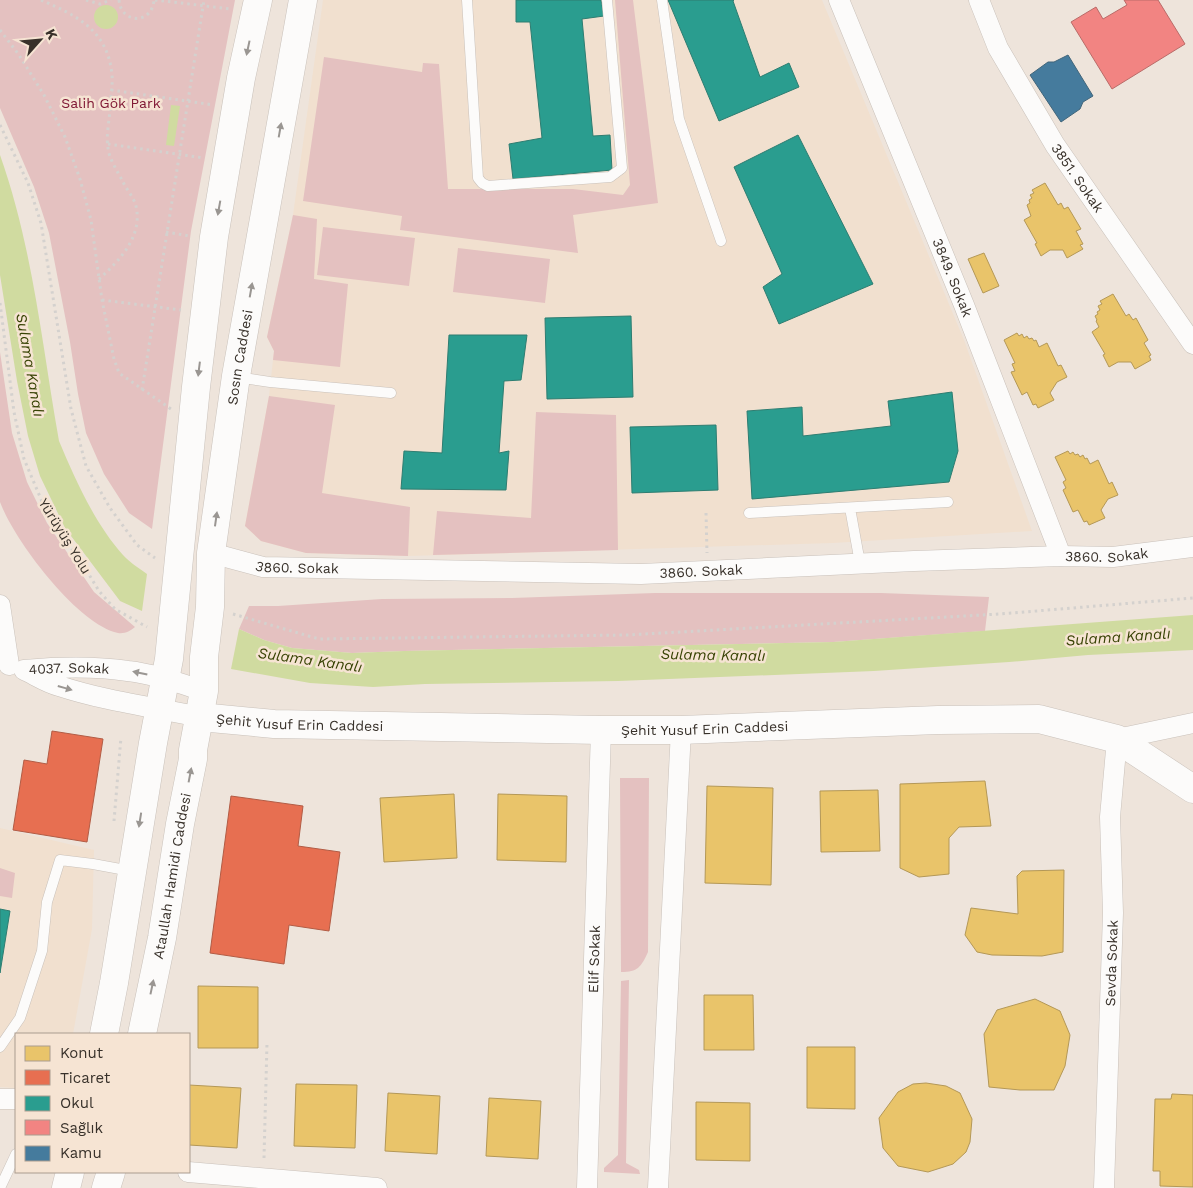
<svg xmlns="http://www.w3.org/2000/svg" width="1193" height="1188" viewBox="0 0 1193 1188" font-family="'Work Sans',sans-serif">
  <rect width="100%" height="100%" fill="#eee4db"/>
  <!-- built -->
  <path fill="#f1e0cf" d="M323,0H822L964,340L1032,531L833,543L408,556L306,553L261,541L245,526L269,396L274,351L267,337L293,215Z
    M0,828L94,850L92,929L73,1034H16V1088L0,1087Z"/>
  <!-- green -->
  <path fill="#e4c1c0" d="M0,0H235L191,231L152,529L129,513L104,474L86,433L78,394L70,342L49,233L34,187L0,108Z
    M615,0H633L658,203L573,215L578,253L400,230L402,216L303,201L324,57L422,72L423,63L439,64L448,189H573L623,195L630,185Z
    M293,215L317,219L314,279L348,284L340,367L273,360L274,351L267,337Z
    M323,227L415,238L409,286L317,275Z
    M458,248L550,259L545,303L453,292Z
    M0,352L12,433L27,482L47,523L94,592L135,627C130,631 125,634 118,633C77,624 14,540 0,502Z
    M269,396L335,405L322,493L410,507L408,556L306,553L261,541L245,526Z
    M536,412L616,415L618,550L433,555L437,511L531,518Z
    M655,593H881L989,597L985,631L833,642L404,651L352,653L292,648L264,640L239,629L249,606H278L382,599L512,598Z
    M620,778H649L648,952C641,967 638,972 621,972Z
    M0,868L15,873L12,898L0,896Z
    M629,980L626,1163L639,1170L640,1174L604,1172V1168L618,1155L621,981Z"/>
  <!-- water -->
  <path fill="#d0dba0" d="M94 17a12 12 0 1 1 24 0a12 12 0 1 1-24 0Z
    M171,105L180,106L174,146L166,145Z
    M0,155C33,248 42,345 59,441C75,479 95,524 123,555C129,562 139,568 147,574L142,611L120,601L65,528L40,476L28,436L17,381L0,275Z
    M1193,615V650L1088,655L1009,662L874,671L618,681L425,684L373,687L310,683L231,669L239,629L264,640L292,648L352,653L404,651L833,642Z"/>
  <!-- homes -->
  <path fill="#e9c46a" stroke="#b49857" d="M1045,183L1058,205L1061,203L1064,209L1068,207L1081,229L1076,231L1083,244L1080,245L1083,249L1067,258L1063,250H1050L1041,256L1035,244L1037,243L1024,220L1031,216L1027,205L1030,203L1029,200L1032,198L1030,195L1034,193L1032,190Z
    M984,253L999,286L983,293L968,259Z
    M1113,294L1126,316L1129,314L1133,320L1136,318L1148,340L1144,343L1151,355L1149,356L1151,360L1135,369L1131,362H1118L1109,367L1103,355L1105,354L1092,332L1099,327L1096,321L1097,320L1095,316L1098,314L1097,312L1100,310L1098,306L1102,304L1100,301Z
    M1017,333L1019,336L1022,334L1024,338L1027,336L1029,339L1032,338L1034,341L1036,340L1039,347L1047,343L1058,366L1061,365L1067,377L1057,382L1050,393L1054,400L1038,408L1036,404L1033,405L1027,392L1022,395L1011,372L1015,371L1012,364L1015,363L1004,340Z
    M1068,451L1070,454L1073,452L1075,455L1078,454L1080,457L1083,455L1085,459L1087,458L1090,464L1098,460L1109,484L1112,482L1118,495L1108,499L1101,510L1105,518L1089,525L1087,521L1084,522L1078,510L1073,512L1063,490L1066,488L1063,482L1066,480L1055,457Z
    M985,781L991,826L959,827L949,838V874L919,877L900,868V784Z
    M707,786L773,788L771,885L705,883Z
    M878,790L880,851L821,852L820,791Z
    M454,794L457,858L384,862L380,798Z
    M498,794L567,796L566,862L497,860Z
    M1064,870L1063,952L1042,956L992,955L977,952L965,935L971,908L1018,914L1017,876L1022,871Z
    M198,986L258,987V1048H198Z
    M704,995H753L754,1050H704Z
    M1035,999L1060,1011L1070,1035L1065,1066L1054,1090H1020L989,1087L984,1034L997,1010Z
    M807,1047H855V1109L807,1108Z
    M926,1083L946,1086L960,1093L972,1119L970,1142L966,1152L953,1164L928,1172L898,1166L883,1148L879,1118L898,1092L913,1084Z
    M296,1084L357,1085L355,1148L294,1146Z
    M189,1085L241,1088L237,1148L189,1145Z
    M388,1093L440,1096L437,1154L385,1151Z
    M1172,1094L1193,1095V1187L1160,1186V1171H1153L1155,1099H1171Z
    M489,1098L541,1101L538,1159L486,1156Z
    M696,1102L750,1103V1161L696,1160Z"/>
  <!-- shops -->
  <path fill="#e76f51" stroke="#b25c45" d="M52,731L103,739L87,842L13,830L24,760L47,764Z
    M231,796L303,806L298,846L340,852L329,931L289,925L284,964L210,953Z"/>
  <!-- schools -->
  <path fill="#2a9d8f" stroke="#2e7d71" d="M516,0H601L604,16L582,19L593,136L610,135L612,170L513,179L509,144L542,138L530,22H516Z
    M668,0H734L733,1L760,77L789,63L799,87L719,121Z
    M798,135L873,284L779,324L763,287L782,274L734,167Z
    M631,316L633,397L547,399L545,318Z
    M449,335H527L521,380L504,381L499,453L509,451L506,490L401,489L404,451L442,453Z
    M952,392L958,451L949,482L752,499L747,411L802,407L803,436L891,426L888,401Z
    M716,425L718,490L632,493L630,427Z
    M0,909L10,911L0,973Z"/>
  <!-- health -->
  <path fill="#f28482" stroke="#ba6b68" d="M1124,0H1158L1185,44L1112,89L1071,22L1096,7L1103,19L1127,5Z"/>
  <!-- public -->
  <path fill="#457b9d" stroke="#41657a" d="M1068,55L1093,96L1083,102L1080,109L1061,122L1030,75L1048,62H1054Z"/>
  <g fill="none" stroke-linecap="round" stroke-linejoin="round">
    <!-- lane casing -->
    <g stroke="#c9c1ba" stroke-width="11">
      <path id="lane" d="M467,0L478,178L482,183L488,186L610,177L622,168L607,0
        M662,0L679,119L721,241
        M237,377L270,382L391,393
        M850,508L860,563
        M749,513L948,502
        M0,1047L20,1018L42,951L47,902L60,860L93,864L131,871
        M0,1188L16,1154"/>
    </g>
    <!-- street casing -->
    <g stroke="#c9c1ba" stroke-width="21">
      <g id="street">
        <path id="s1" d="M839,0L964,305L1061,556"/>
        <path id="s2" d="M979,0L998,48L1055,145L1193,344"/>
        <path id="s3" d="M211,553L263,567L641,574L914,561L1061,556L1113,557L1193,547"/>
        <path d="M0,605L9,665"/>
        <path id="s4" d="M200,717C152,707 105,701 59,686C47,683 35,675 24,670C58,667 94,666 128,671C154,674 179,683 204,691"/>
        <path d="M0,1099H16"/>
        <path d="M188,1172L377,1188"/>
        <path id="s5" d="M587,1188L601,730"/>
        <path d="M658,1188L681,730"/>
        <path id="s6" d="M1104,1188L1113,913L1110,817L1117,739L1193,723"/>
      </g>
    </g>
    <!-- secondary casing -->
    <g stroke="#c9c1ba" stroke-width="29">
      <g id="secondary">
        <path id="s7" d="M200,717L274,724L601,730H681L938,720L1039,719L1117,739L1193,789"/>
        <path d="M104,1034L114,983L153,743L169,659L196,387L214,237L241,78L258,0"/>
        <path id="s8" d="M142,1034L162,938L180,824L193,759V750L204,691V657L210,607L211,553L236,376L303,0"/>
        <path d="M66,1188L70,1172"/>
        <path d="M106,1188L111,1172"/>
      </g>
    </g>
    <!-- path -->
    <path stroke="#d4d1ce" stroke-width="3" stroke-dasharray="2.5 4" stroke-linecap="butt" d="M41,0C78,16 108,31 112,75C113,86 110,99 110,110C109,122 106,136 108,148C109,159 118,172 123,182C127,190 134,198 136,206C143,237 119,261 98,280
      M86,0L100,4L111,0
      M119,0C121,24 152,25 154,0
      M155,0L231,9
      M0,30L19,55L44,95L65,137L80,179L91,220L102,300L114,359L119,373L171,409
      M111,90L214,105
      M0,125L28,183L41,223L71,409L86,466L110,508L137,545L155,558
      M108,144L204,158
      M166,232L190,236
      M102,300L181,310
      M0,303L14,412L24,459L46,511L64,538L82,563L99,591L115,609L147,627
      M142,390L204,0
      M706,513L707,553
      M233,614L319,639L627,635L1000,614L1193,598
      M114,821L121,737
      M264,1158L267,1043"/>
    <!-- lane -->
    <use href="#lane" stroke="#fcfbfa" stroke-width="10"/>
    <!-- street -->
    <use href="#street" stroke="#fcfbfa" stroke-width="20"/>
    <!-- secondary -->
    <use href="#secondary" stroke="#fcfbfa" stroke-width="28"/>
  </g>
  <!-- one-way arrows -->
  <defs><path id="oneway-solid" d="M-6-.8H1V-3.2L6.5 0L1 3.2V.8H-6Z" transform="scale(1.25)"/></defs>
  <g fill="#9a9692">
    <use href="#oneway-solid" transform="translate(248 48) rotate(102)"/>
    <use href="#oneway-solid" transform="translate(280 130) rotate(-80)"/>
    <use href="#oneway-solid" transform="translate(219 208) rotate(100)"/>
    <use href="#oneway-solid" transform="translate(251 290) rotate(-80)"/>
    <use href="#oneway-solid" transform="translate(199 369) rotate(97)"/>
    <use href="#oneway-solid" transform="translate(216 519) rotate(-82)"/>
    <use href="#oneway-solid" transform="translate(140 673) rotate(-168)"/>
    <use href="#oneway-solid" transform="translate(65 688) rotate(16)"/>
    <use href="#oneway-solid" transform="translate(190 775) rotate(-79)"/>
    <use href="#oneway-solid" transform="translate(140 820) rotate(99)"/>
    <use href="#oneway-solid" transform="translate(152 987) rotate(-78)"/>
  </g>
  <g text-anchor="middle" dominant-baseline="central" stroke-width="5" stroke-linejoin="round" paint-order="stroke">
    <!-- park labels -->
    <g font-size="14" fill="#801834" stroke="#f6e4d3">
      <text x="111" y="103">Salih Gök Park</text>
    </g>
    <!-- street labels -->
    <g font-size="14" fill="#38312a" stroke="#f6e4d3">
      <text stroke="none"><textPath href="#s2" startOffset="204">3851. Sokak</textPath></text>
      <text stroke="none"><textPath href="#s1" startOffset="300">3849. Sokak</textPath></text>
      <text stroke="none"><textPath href="#s8" startOffset="685">Sosın Caddesi</textPath></text>
      <text transform="translate(65 536) rotate(58)">Yürüyüş Yolu</text>
      <text stroke="none"><textPath href="#s3" startOffset="898">3860. Sokak</textPath></text>
      <text stroke="none"><textPath href="#s3" startOffset="88">3860. Sokak</textPath></text>
      <text stroke="none"><textPath href="#s3" startOffset="492">3860. Sokak</textPath></text>
      <text stroke="none"><textPath href="#s4" startOffset="228">4037. Sokak</textPath></text>
      <text stroke="none"><textPath href="#s7" startOffset="100">Şehit Yusuf Erin Caddesi</textPath></text>
      <text stroke="none"><textPath href="#s7" startOffset="505">Şehit Yusuf Erin Caddesi</textPath></text>
      <text stroke="none"><textPath href="#s8" startOffset="161">Ataullah Hamidi Caddesi</textPath></text>
      <text stroke="none"><textPath href="#s5" startOffset="229">Elif Sokak</textPath></text>
      <text stroke="none"><textPath href="#s6" startOffset="225">Sevda Sokak</textPath></text>
    </g>
    <!-- water labels -->
    <g font-size="15" font-style="italic" fill="#384304" stroke="#f6e4d3">
      <text transform="translate(30 365) rotate(80)">Sulama Kanalı</text>
      <text transform="translate(1118 637) rotate(-4)">Sulama Kanalı</text>
      <text transform="translate(713 655) rotate(1)">Sulama Kanalı</text>
      <text transform="translate(310 660) rotate(8)">Sulama Kanalı</text>
    </g>
  </g>
  <!-- legend -->
  <rect x="15" y="1033" width="175" height="140" fill="#f6e4d3" stroke="#aa9c8f"/>
  <rect x="25" y="1046" width="25" height="15" fill="#e9c46a" stroke="#aa9c8f"/>
  <text x="60" y="1058" font-size="15" fill="#38312a">Konut</text>
  <rect x="25" y="1070" width="25" height="15" fill="#e76f51" stroke="#aa9c8f"/>
  <text x="60" y="1083" font-size="15" fill="#38312a">Ticaret</text>
  <rect x="25" y="1096" width="25" height="15" fill="#2a9d8f" stroke="#aa9c8f"/>
  <text x="60" y="1108" font-size="15" fill="#38312a">Okul</text>
  <rect x="25" y="1120" width="25" height="15" fill="#f28482" stroke="#aa9c8f"/>
  <text x="60" y="1133" font-size="15" fill="#38312a">Sağlık</text>
  <rect x="25" y="1146" width="25" height="15" fill="#457b9d" stroke="#aa9c8f"/>
  <text x="60" y="1158" font-size="15" fill="#38312a">Kamu</text>
  <!-- north arrow -->
  <g transform="translate(40 40) rotate(63)" stroke="#f6e4d3" stroke-width="4" paint-order="stroke">
  <path d="M0-4L9 19L0 12L-9 19Z" fill="#38312a"/>
  <text y="-8" font-size="14" font-weight="bold" text-anchor="middle" fill="#38312a">K</text>
  </g>
</svg>
